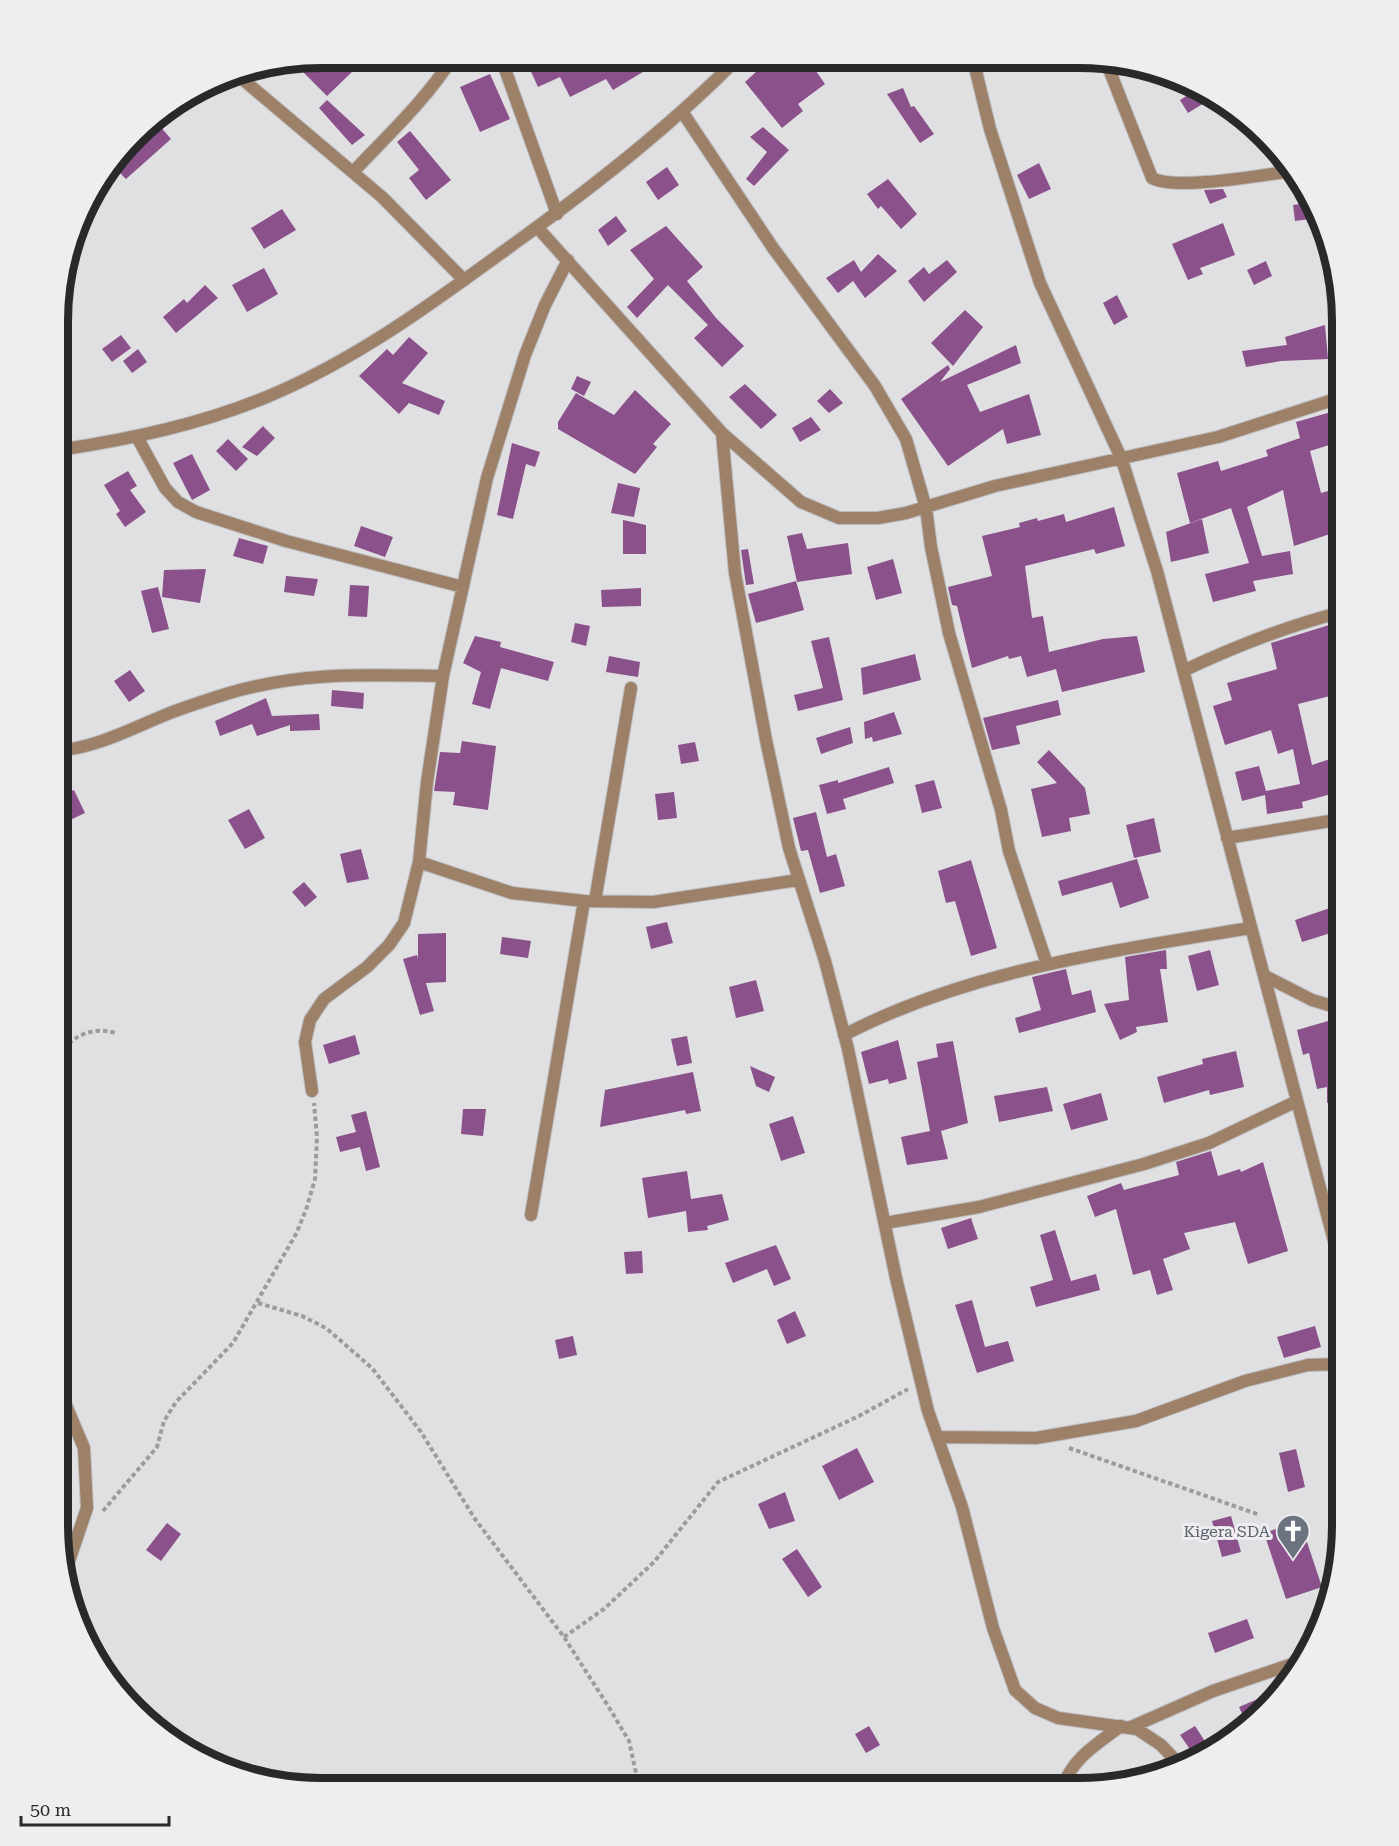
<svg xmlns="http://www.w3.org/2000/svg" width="1399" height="1846" viewBox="0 0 1399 1846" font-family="'Roboto Serif',serif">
  <rect width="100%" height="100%" fill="#e0e0e3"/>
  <!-- building -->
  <path fill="#8b518a" d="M333,57H339L353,71L327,96L293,62L311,58L322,69Z
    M538,58H666L613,90L606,79L570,97L560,77L538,87L527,63Z
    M771,58H791L801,67L809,61L825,84L798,104L803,111L782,128L745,82Z
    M490,74L510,119L480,132L460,87Z
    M903,88L911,107L914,106L934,134L920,143L887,94Z
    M1196,90L1214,97L1188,113L1180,100Z
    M327,100L365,135L352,145L319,108Z
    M159,125L171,139L126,179L115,168Z
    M763,127L789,150L754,186L746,179L767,152L750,137Z
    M410,131L451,180L426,200L409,178L419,170L397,142Z
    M1039,163L1051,189L1029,199L1017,175Z
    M667,167L679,185L658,200L646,182Z
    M888,179L917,214L901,229L881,206L878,209L867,194Z
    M1223,189L1227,197L1210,204L1204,190Z
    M1314,202L1318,218L1295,221L1293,205Z
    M282,209L296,230L264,249L251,228Z
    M616,216L627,231L608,246L598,230Z
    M1223,223L1235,255L1200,268L1203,274L1188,280L1172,244Z
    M666,226L703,267L687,281L716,318L744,346L722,367L694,338L708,325L668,285L637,318L627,307L654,279L630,250Z
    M878,254L897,271L865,298L853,281L838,293L826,278L854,260L861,272Z
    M947,260L957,272L924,302L908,281L924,267L929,274Z
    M1266,261L1272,276L1254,285L1247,270Z
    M264,268L278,294L247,312L232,285Z
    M205,285L218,298L176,333L163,317L184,299L187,303Z
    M1117,295L1128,317L1114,325L1103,303Z
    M965,310L983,327L953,366L931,343Z
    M1325,325L1328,359L1281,361L1246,367L1242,351L1287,345L1285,337Z
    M121,335L131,348L112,362L102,349Z
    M409,337L428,353L402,383L445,401L439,415L409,403L399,414L359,376L387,349L393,355Z
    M1016,345L1021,363L967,385L980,412L1029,394L1041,435L1007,444L1003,429L948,466L901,399L948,365L950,369L940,382Z
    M138,349L147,362L132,373L123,361Z
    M577,376L591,382L584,396L571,389Z
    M745,384L777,415L761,429L729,397Z
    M830,389L843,403L829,413L817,401Z
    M635,390L671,424L653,444L657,447L635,474L558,429V422L576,393L614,415Z
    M1331,412L1339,442L1310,451L1321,493L1342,487V530L1294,546L1283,490L1247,507L1262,556L1290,551L1293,574L1253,581L1256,591L1213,602L1205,574L1249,563L1231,508L1190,523L1177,473L1218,461L1221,471L1268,456L1266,450L1300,438L1296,422Z
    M811,417L821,430L800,442L792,428Z
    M263,426L275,438L257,456L242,447Z
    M228,439L248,459L236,471L216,451Z
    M512,443L540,452L535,467L526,464L513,519L497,515Z
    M192,454L210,490L192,500L173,463Z
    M128,471L137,486L130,490L146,512L125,527L116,514L120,511L104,485Z
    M618,483L640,488L634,517L611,513Z
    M1114,507L1125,546L1096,554L1094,549L1025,566L1032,618L1043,616L1049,652L1103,639L1137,636L1145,672L1062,692L1056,669L1027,677L1021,656L1009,659L1008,656L972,668L957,606L952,605L948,587L992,576L982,536L1020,527L1019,523L1037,518L1038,521L1064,514L1066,522Z
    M1202,519L1209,553L1171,562L1166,532Z
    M623,520L646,525V554H623Z
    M361,526L393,537L385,557L354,546Z
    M802,533L807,549L848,543L852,574L797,582L787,536Z
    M239,538L268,546L263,564L233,556Z
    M748,549L754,584L746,585L741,550Z
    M893,559L902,593L876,600L867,567Z
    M206,569L200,603L162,597L164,570Z
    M286,576L318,579L314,596L284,592Z
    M796,581L804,610L756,623L748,594Z
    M350,585L369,586L367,617L348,616Z
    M158,587L169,629L152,633L141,591Z
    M641,588V606L602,607L601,590Z
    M1342,621V649L1335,651L1342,678V693L1298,704L1312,765L1342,755V791L1302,802L1303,808L1267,814L1265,795L1242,801L1235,772L1259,766L1266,791L1300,784L1293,749L1278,754L1271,730L1225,745L1213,706L1232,700L1227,683L1277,669L1271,643Z
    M575,623L590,626L586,646L571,642Z
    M475,636L501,642L500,647L554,662L548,681L501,668L490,709L472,704L481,672L463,663Z
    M829,637L843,700L798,711L794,695L823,688L811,641Z
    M915,654L921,680L863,695L861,668Z
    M609,656L640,662L638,677L606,672Z
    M130,670L145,691L129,702L114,681Z
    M332,690L364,693L363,709L331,706Z
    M266,698L272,716L319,714L320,730L290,731V725L257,736L252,724L220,736L215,721Z
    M1058,700L1061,715L1016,726L1020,744L992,750L983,718Z
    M894,712L902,734L873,742L872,737L865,739L864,722Z
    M850,727L853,743L821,754L816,738Z
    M462,741L496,746L488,810L453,805L455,792L434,791L440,752L460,753Z
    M695,742L699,761L681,764L678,745Z
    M1049,750L1085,788L1090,814L1069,818L1071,831L1042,837L1031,789L1057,783L1037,762Z
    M889,767L894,783L843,799L846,809L827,814L819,785L838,780V783Z
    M934,780L942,808L922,813L915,785Z
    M74,790L85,813L68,821L58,798Z
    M674,792L677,818L658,820L655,794Z
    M249,809L265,838L245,849L228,820Z
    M816,812L827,857L836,854L845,886L820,893L808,850L801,851L793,818Z
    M1154,818L1161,852L1134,858L1126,825Z
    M361,849L369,879L347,883L340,854Z
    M1137,859L1149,898L1120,908L1112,882L1062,896L1058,881Z
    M971,860L997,948L971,956L955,901L946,903L938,871Z
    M304,882L317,897L305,907L292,892Z
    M1330,908L1337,931L1302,942L1295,920Z
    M667,922L673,943L651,949L646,927Z
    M446,933V982L426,983L434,1011L420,1015L403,959L417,955L418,959V934Z
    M502,937L531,941L528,958L500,954Z
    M1166,950L1167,969H1160L1168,1022L1136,1027L1137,1032L1120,1040L1104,1004L1129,1000L1125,957Z
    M1210,950L1219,985L1197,991L1188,956Z
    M1066,969L1072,995L1091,990L1096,1012L1019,1033L1015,1018L1041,1010L1032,977Z
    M756,980L764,1011L736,1018L729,987Z
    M1328,1021L1332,1037L1342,1034V1103H1327V1087L1317,1089L1309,1053L1303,1055L1297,1030Z
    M355,1035L360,1054L329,1064L323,1045Z
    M687,1036L692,1063L677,1066L671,1039Z
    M898,1040L907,1079L889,1084L888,1079L869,1084L861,1052Z
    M953,1041L968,1123L941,1131L948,1159L907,1165L901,1137L930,1131L917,1062L938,1057L936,1044Z
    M1236,1051L1244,1087L1210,1095L1209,1090L1164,1103L1157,1077L1203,1064L1202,1059Z
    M750,1066L775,1077L769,1092L756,1086Z
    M693,1072L701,1111L686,1114L685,1110L600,1127L605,1090Z
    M1047,1087L1053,1111L999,1122L994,1096Z
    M1101,1093L1108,1120L1071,1130L1063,1104Z
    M463,1109H486L483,1136L461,1134Z
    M366,1111L380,1167L366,1171L360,1147L340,1152L336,1137L356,1132L351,1115Z
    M793,1116L805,1153L781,1161L769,1124Z
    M1211,1151L1218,1176L1240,1169L1241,1172L1263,1162L1288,1251L1248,1264L1235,1222L1184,1233L1190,1249L1163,1259L1173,1290L1157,1295L1150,1270L1133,1275L1116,1209L1095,1217L1087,1196L1121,1183L1124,1190L1179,1175L1176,1162Z
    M687,1171L691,1199L722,1194L729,1220L707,1226L708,1230L688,1232L686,1211L648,1218L642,1178Z
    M971,1218L978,1239L948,1249L941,1228Z
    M1055,1230L1071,1281L1096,1274L1100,1290L1036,1307L1030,1287L1053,1280L1040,1235Z
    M776,1245L791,1279L774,1286L767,1269L733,1283L725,1263Z
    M642,1251L643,1273L626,1274L624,1252Z
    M972,1300L985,1347L1008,1341L1014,1361L977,1373L955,1305Z
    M795,1311L806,1336L787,1344L777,1320Z
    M1315,1326L1321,1347L1284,1358L1277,1337Z
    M573,1336L577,1355L559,1359L555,1340Z
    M857,1448L874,1482L839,1500L822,1466Z
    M1296,1449L1305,1487L1288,1492L1279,1453Z
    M785,1492L795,1521L769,1529L758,1504Z
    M1231,1516L1241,1552L1222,1557L1212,1521Z
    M1300,1521L1322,1587L1286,1599L1264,1533Z
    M167,1523L181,1534L161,1561L146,1550Z
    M797,1549L822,1587L808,1597L782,1559Z
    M1247,1619L1254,1638L1215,1653L1208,1633Z
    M1283,1688L1252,1724L1248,1727L1239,1707Z
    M869,1726L880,1745L866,1753L855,1734Z
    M1195,1726L1210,1749L1196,1758L1180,1735Z"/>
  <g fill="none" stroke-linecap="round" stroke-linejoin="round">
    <!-- minor casing -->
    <g stroke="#bbbbbe" stroke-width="14">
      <path id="minor" d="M501,58L557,214
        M973,59L990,129L1040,283L1122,460L1157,571L1342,1271
        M1105,59L1152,178C1175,191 1262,175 1293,171
        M234,72L382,197L464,280
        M683,113L773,248L875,386L906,439L926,508L931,547L949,633L1001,810L1009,851L1047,964
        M353,172C388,135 426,100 453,57
        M537,227L722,433L801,502L839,518H878L906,513L995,486L1218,437L1342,397
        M722,433L735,573L766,740L789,848L825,961L848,1049L896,1278L928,1411L962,1507L993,1628L1015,1690L1035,1708L1058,1718L1137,1729L1161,1745L1180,1765
        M137,437L165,488L178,502L196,512L286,541L463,587
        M1185,670C1236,646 1287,626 1342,612
        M58,751C99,747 132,728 170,713C188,706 207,700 226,694C301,671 366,675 443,676
        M1227,838L1342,819
        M419,862L512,893L584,901L653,902L798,880
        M595,901L631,688
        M1265,976L1312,1000L1342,1009
        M844,1035C969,970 1112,951 1250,928
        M312,1091L305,1042L310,1020L324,999L367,967L389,945L404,923L419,862L427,782L443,676L487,478L525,355L545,305L568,260
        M531,1215L584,901
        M885,1223L979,1207L1144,1164L1209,1143L1297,1101
        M57,1384L84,1448L87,1508L67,1567
        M937,1437L1036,1438L1136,1421L1245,1381L1308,1365L1341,1364
        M1129,1728L1213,1691L1304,1660
        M1062,1789C1072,1758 1097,1744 1121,1726"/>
    </g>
    <!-- tertiary casing -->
    <g stroke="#bbbbbe" stroke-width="14">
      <path id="tertiary" d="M59,450C131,439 202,424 269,396C362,357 442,296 522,238C598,183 672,125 738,58"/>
    </g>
    <!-- path -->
    <path stroke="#9c9c9f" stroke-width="4" stroke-dasharray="4.5 3" stroke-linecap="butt" d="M58,1054C74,1036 91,1026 116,1033
      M258,1303L302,1316L326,1328L372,1368L421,1432L475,1519L564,1637L610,1709L629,1741L636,1773L634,1788
      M1069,1448L1260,1515
      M103,1511L157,1447L164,1421L176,1402L233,1343L296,1234L306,1210L315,1179L317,1137L314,1103
      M564,1637L604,1609L654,1562L718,1482L859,1416L908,1389"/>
    <!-- minor -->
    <use href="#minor" stroke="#9d8068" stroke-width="12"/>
    <!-- tertiary -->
    <use href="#tertiary" stroke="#9d8068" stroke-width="12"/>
  </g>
  <!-- icons -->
  <defs>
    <g id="church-pin" transform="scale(1.725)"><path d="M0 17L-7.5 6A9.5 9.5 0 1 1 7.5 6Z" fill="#6b7280" stroke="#eeedf0"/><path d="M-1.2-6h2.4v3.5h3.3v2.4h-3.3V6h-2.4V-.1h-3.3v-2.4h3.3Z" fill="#fff"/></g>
  </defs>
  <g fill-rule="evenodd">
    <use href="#church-pin" x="1293" y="1531"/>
  </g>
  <g text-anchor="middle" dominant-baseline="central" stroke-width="6" stroke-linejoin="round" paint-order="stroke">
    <!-- worship labels -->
    <g font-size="16" fill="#5b616d" stroke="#eeedf0" text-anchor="end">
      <text x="1270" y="1531">Kigera SDA</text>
    </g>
  </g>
  <!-- crop -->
  <path d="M0 0H1399V1846H0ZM321 68H1079A253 253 0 0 1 1332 321V1525A253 253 0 0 1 1079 1778H321A253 253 0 0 1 68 1525V321A253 253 0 0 1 321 68Z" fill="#eeedf0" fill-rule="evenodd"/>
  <path fill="none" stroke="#29292a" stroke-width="8" d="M321 68H1079A253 253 0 0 1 1332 321V1525A253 253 0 0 1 1079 1778H321A253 253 0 0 1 68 1525V321A253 253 0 0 1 321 68Z"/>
  <!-- scale -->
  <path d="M21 1816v9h148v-9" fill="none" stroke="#29292a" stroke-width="3"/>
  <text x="30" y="1816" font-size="18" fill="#29292a" stroke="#eeedf0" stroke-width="4.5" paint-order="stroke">50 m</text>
</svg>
